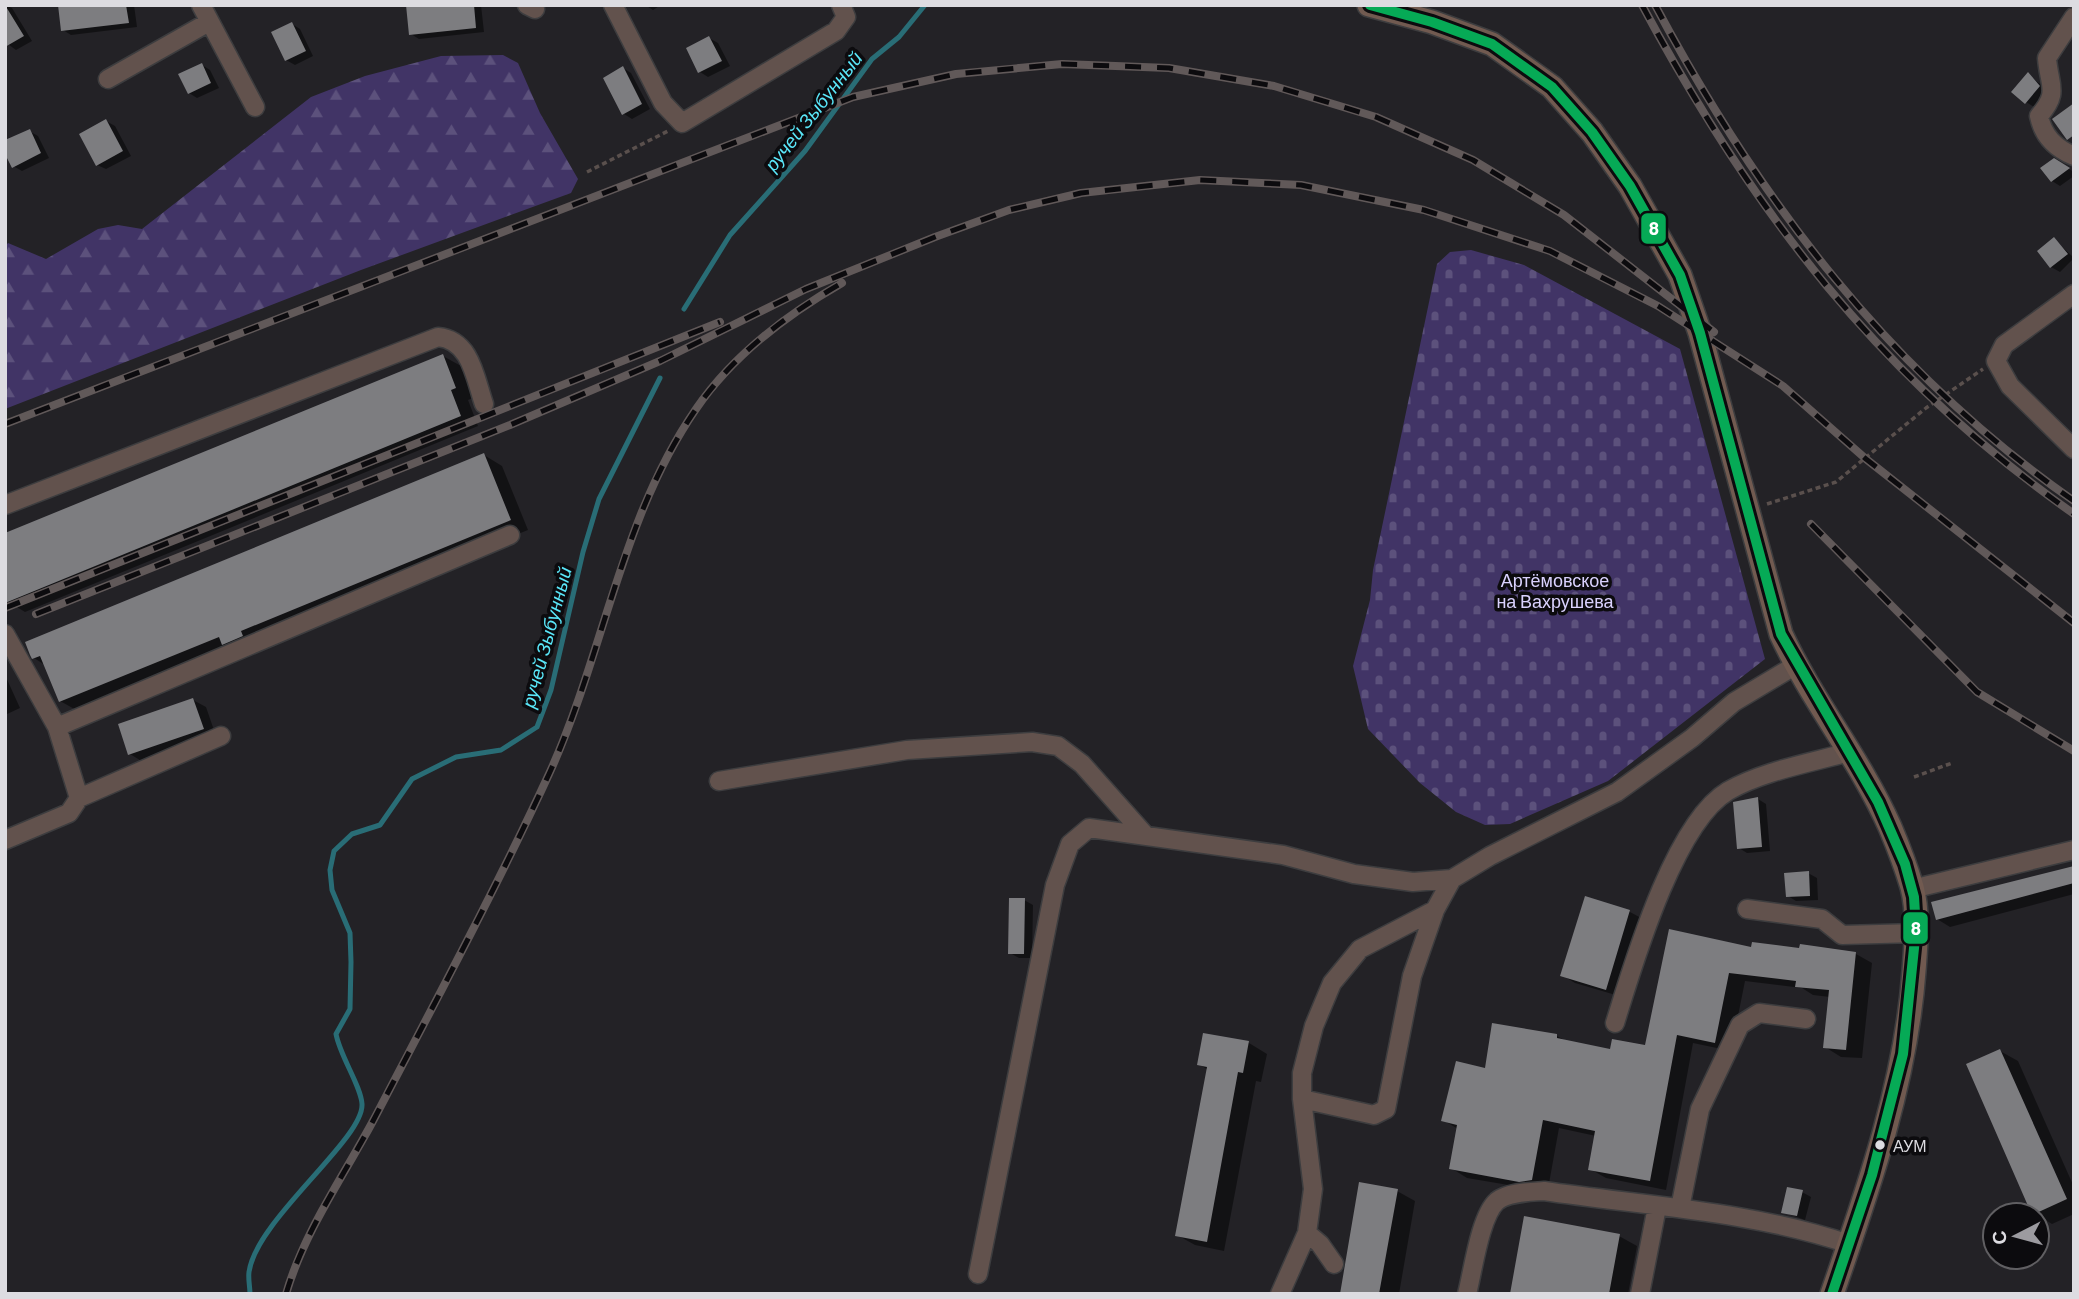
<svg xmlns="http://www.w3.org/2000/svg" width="2079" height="1299" viewBox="0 0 2079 1299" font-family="Barlow,sans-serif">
  <defs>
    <pattern id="forest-firs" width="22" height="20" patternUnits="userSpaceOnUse" patternTransform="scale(1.75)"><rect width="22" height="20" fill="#413466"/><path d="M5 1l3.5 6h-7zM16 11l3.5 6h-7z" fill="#5c517c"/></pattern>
    <pattern id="cemetery-stones" width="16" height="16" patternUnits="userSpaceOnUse" patternTransform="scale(1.75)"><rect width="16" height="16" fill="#413466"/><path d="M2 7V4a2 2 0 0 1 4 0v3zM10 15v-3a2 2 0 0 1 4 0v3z" fill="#5c517c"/></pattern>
  </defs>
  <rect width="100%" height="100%" fill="#232226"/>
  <!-- forest -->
  <path fill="url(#forest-firs)" d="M503,55L518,63L540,113L578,179L571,193L361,270L5,409V247L8,243L46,259L98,229L118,225L142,229L311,97L365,76L441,56Z"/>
  <!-- cemetery -->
  <path fill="url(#cemetery-stones)" d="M1471,250L1524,265L1680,349L1765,659L1608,781L1510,824L1485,825L1456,812L1420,783L1368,729L1353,666L1370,600L1373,570L1437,264L1450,252Z"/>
  <!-- shadow -->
  <path fill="#0007" d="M5,5L12,8L32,41L16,50L5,42Z
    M60,5H134L137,27L71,35L63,30Z
    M408,5H481L484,32L419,39L411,34Z
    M645,5H661L653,10Z
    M292,24L300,29L313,56L295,65L286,60Z
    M709,38L718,43L730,66L708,77L700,72Z
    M202,65L210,70L219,88L197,98L189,93Z
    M623,68L631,73L650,109L632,119L624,114Z
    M2028,75L2047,89L2034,107L2026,102Z
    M106,121L115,126L131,156L106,169L97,165Z
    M29,131L38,136L49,158L22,171L13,166Z
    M2054,160L2074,172V176L2060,186L2052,181Z
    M2054,239L2074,258L2060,272L2051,267Z
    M443,356L461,366L473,398L468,400L478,426L25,612L7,601Z
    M484,455L502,466L528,530L78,711L60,701L45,665L34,658Z
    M5,675L20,708L5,715Z
    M193,700L206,707L216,736L143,762L130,754Z
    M1758,799L1766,804L1770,851L1747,853L1739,848Z
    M2074,868V894L1950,927L1937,919Z
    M1808,873L1817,878L1818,900L1796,901L1788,896Z
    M1586,898L1630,912L1643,919L1619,996L1575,983L1562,975Z
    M1024,900L1033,905L1032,958H1019L1010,953Z
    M1752,949L1856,954L1872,963L1862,1058L1841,1057L1825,1047L1830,997L1813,995L1802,988L1745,981L1731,1051L1693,1043L1666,1190L1606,1178L1590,1169L1596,1136L1559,1128L1548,1189L1537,1190L1467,1178L1451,1168L1458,1129L1443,1120L1486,1070L1557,1036L1568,1042L1612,1051L1646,1047Z
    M1204,1035L1249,1043L1267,1054L1261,1082L1256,1081L1224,1251L1195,1245L1177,1235L1208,1070L1199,1064Z
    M2000,1051L2018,1061L2074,1187V1214L2052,1224L2034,1213Z
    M1397,1191L1415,1201L1399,1294H1342Z
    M1802,1192L1811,1197L1805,1220L1783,1212Z
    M1619,1236L1637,1246L1628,1294H1511Z"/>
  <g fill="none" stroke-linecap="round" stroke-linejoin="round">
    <!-- stream -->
    <path stroke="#296d76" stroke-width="5" d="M684,309L730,235L805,151L872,59L899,37L925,5
      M250,1294C250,1287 248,1279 249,1272C256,1220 364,1139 362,1104C361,1086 340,1056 336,1034L350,1009L351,962L350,933L332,890L330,870L334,851L352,834L380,825L412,779L456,757L501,750L537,727L551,690L583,552L599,499L660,378"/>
  </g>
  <!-- building -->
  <path fill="#7d7d80" d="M5,5L24,36L5,47Z
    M58,5H126L129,23L61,31Z
    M406,5H474L476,28L409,35Z
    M292,22L306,51L285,61L271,32Z
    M709,36L722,61L698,73L686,48Z
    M202,63L211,83L188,94L178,74Z
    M623,66L642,104L622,115L603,78Z
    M2028,72L2040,86L2025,104L2011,92Z
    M2074,103V135L2067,140L2052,119Z
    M106,119L123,151L96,166L79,134Z
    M30,129L41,153L12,168L5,154V140Z
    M2054,158L2070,168L2051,182L2040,168Z
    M2054,237L2068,254L2050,268L2037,251Z
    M443,354L456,388L451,390L461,416L5,603V533Z
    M484,453L511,520L241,631L243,636L222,645L219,637L59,702L40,656L32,659L30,655L25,642Z
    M193,698L204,729L128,755L118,724Z
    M1758,797L1762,847L1737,849L1733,802Z
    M2074,866V883L1936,920L1931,902Z
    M1809,871L1810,896L1786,897L1784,873Z
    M1585,896L1630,910L1606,990L1560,976Z
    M1009,898H1025L1024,954H1008Z
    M1669,929L1751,947L1752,942L1799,948L1800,944L1856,952L1846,1050L1823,1048L1829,990L1795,987L1796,981L1729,973L1715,1043L1677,1035L1650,1181L1588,1170L1595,1131L1543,1120L1532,1180L1519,1182L1449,1169L1457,1125L1441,1121L1456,1061L1485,1068L1492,1023L1557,1034V1038L1610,1049L1612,1039L1645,1045Z
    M1203,1033L1249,1041L1243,1073L1238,1072L1207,1242L1175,1236L1207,1067L1197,1065Z
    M2000,1049L2067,1199L2032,1215L1966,1064Z
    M1359,1182L1398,1189L1379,1294H1340Z
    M1787,1187L1803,1190L1797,1216L1781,1213Z
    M1524,1216L1620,1234L1609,1294H1510Z"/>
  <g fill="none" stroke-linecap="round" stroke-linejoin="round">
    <!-- minor casing -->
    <g stroke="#3d3d3f" stroke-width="21">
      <path id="minor" d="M201,5L255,107
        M527,5L535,9
        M613,5L663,103L682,123L836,31L846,17L841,5
        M2074,17L2047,58C2049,86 2060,92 2039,116C2043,136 2055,148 2074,156
        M108,79L209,22
        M2074,294L2004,345L1996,361L2010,386L2074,449
        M5,505L438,337C471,340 475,378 484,404
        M5,634L57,727L79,798
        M57,727L510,535
        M719,781L907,750L1032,742L1058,746L1082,764L1146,836
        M5,840L69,813L79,798L221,736
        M1912,889L2074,850
        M1747,909L1822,919L1842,935L1917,933
        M1615,1023C1633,965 1674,823 1728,791C1763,771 1810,763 1849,752
        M1302,1099L1374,1115L1386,1109L1412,976L1435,910
        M1680,1208L1700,1109L1740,1025L1759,1013L1806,1019
        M1334,1264L1320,1244L1307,1233L1313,1189L1302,1099V1073L1314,1026L1332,983L1360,949L1435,910L1452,879L1490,856L1617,792L1692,738L1734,702L1796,665
        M978,1274L1055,885L1070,844L1089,828L1283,855L1354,874L1413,882L1452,879
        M1280,1294L1307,1233
        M1467,1294C1473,1271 1480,1216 1497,1201C1508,1192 1530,1192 1544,1191C1646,1206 1751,1211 1849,1244
        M1640,1294L1657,1207"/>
    </g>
    <!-- major casing -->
    <g stroke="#3d3d3f" stroke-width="26">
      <path id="major" d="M1369,5L1432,22L1492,44L1552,87L1592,132L1630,186L1680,275L1700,333L1781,634C1812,701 1860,759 1890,827C1898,846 1906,867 1912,887C1919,914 1916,944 1914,971C1906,1082 1868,1190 1832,1294"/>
    </g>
    <!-- path -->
    <path stroke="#5a504d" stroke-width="3.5" stroke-dasharray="5 3.5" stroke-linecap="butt" d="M587,172L668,131
      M1767,504L1836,482L1926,408L1983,369
      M1914,777L1952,763"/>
    <!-- minor -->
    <use href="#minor" stroke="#62524d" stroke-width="18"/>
    <!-- major -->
    <use href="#major" stroke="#715a50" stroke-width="23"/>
    <!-- rail casing -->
    <g stroke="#615959" stroke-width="8">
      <path id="rail" d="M1642,5C1753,212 1880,378 2074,514
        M1655,5C1759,200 1891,374 2074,501
        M5,424L853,97L956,74L1062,64L1169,68L1274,86L1376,117L1473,160L1564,215L1714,332
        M1811,524L1977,692L2074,751
        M5,608L720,322
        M36,614L510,425L660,361L806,289L935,237L1009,210L1081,193L1200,180L1301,185L1424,210L1550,251L1658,306L1783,386L1866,459L2074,623
        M286,1294C304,1232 343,1177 373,1121C433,1006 495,891 549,774C604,654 620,519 696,409C733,355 786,315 842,283"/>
    </g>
    <!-- rail -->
    <use href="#rail" stroke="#0c0b0e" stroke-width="5" stroke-dasharray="16" stroke-linecap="butt"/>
    <!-- bus-1 casing -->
    <g stroke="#0c0b0e" stroke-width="16">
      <path id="bus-1" d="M1370,5L1432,22L1492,44L1552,87L1592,132L1630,186L1680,275L1700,333L1781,634L1878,802L1905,864L1914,897L1916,929L1903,1054L1872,1175L1832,1294"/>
    </g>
    <!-- bus-1 -->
    <use href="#bus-1" stroke="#06aa56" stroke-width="10"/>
  </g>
  <!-- markers -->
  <circle fill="#dddce1" stroke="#0c0b0e" stroke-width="2.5" cx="1880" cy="1145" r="6"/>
  <g text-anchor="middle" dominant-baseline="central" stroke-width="7" stroke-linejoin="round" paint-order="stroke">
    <!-- bus labels -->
    <g font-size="16" fill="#dddce1" stroke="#0c0b0e" text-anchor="start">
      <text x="1893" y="1145">АУМ</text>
    </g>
    <!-- park labels -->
    <g font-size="18" fill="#dad2fe" stroke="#0c0b0e">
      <text x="1555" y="580">Артёмовское<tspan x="1555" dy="21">на Вахрушева</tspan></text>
    </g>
    <!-- water labels -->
    <g font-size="19" font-style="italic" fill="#5ae7f9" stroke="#0c0b0e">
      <text transform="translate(813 111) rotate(-52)">ручей Зыбунный</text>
      <text transform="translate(546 637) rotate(-75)">ручей Зыбунный</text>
    </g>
  </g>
  <g stroke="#0c0b0e" stroke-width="2.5">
    <rect x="1640" y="212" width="27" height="33" rx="7" fill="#06aa56"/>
    <rect x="1902" y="911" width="27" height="34" rx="7" fill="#06aa56"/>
  </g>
  <g font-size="19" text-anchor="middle" font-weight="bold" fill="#fff">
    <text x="1654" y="235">8</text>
    <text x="1916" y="935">8</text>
  </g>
  <!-- border -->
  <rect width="2079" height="1299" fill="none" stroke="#dddce1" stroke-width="14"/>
  <!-- north arrow -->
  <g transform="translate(2016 1236) rotate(264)"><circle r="33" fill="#0c0b0e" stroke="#605f62" stroke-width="2"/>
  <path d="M0-5L12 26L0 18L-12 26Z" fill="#9c9ba0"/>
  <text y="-10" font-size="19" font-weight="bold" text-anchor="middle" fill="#dddce1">С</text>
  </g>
</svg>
